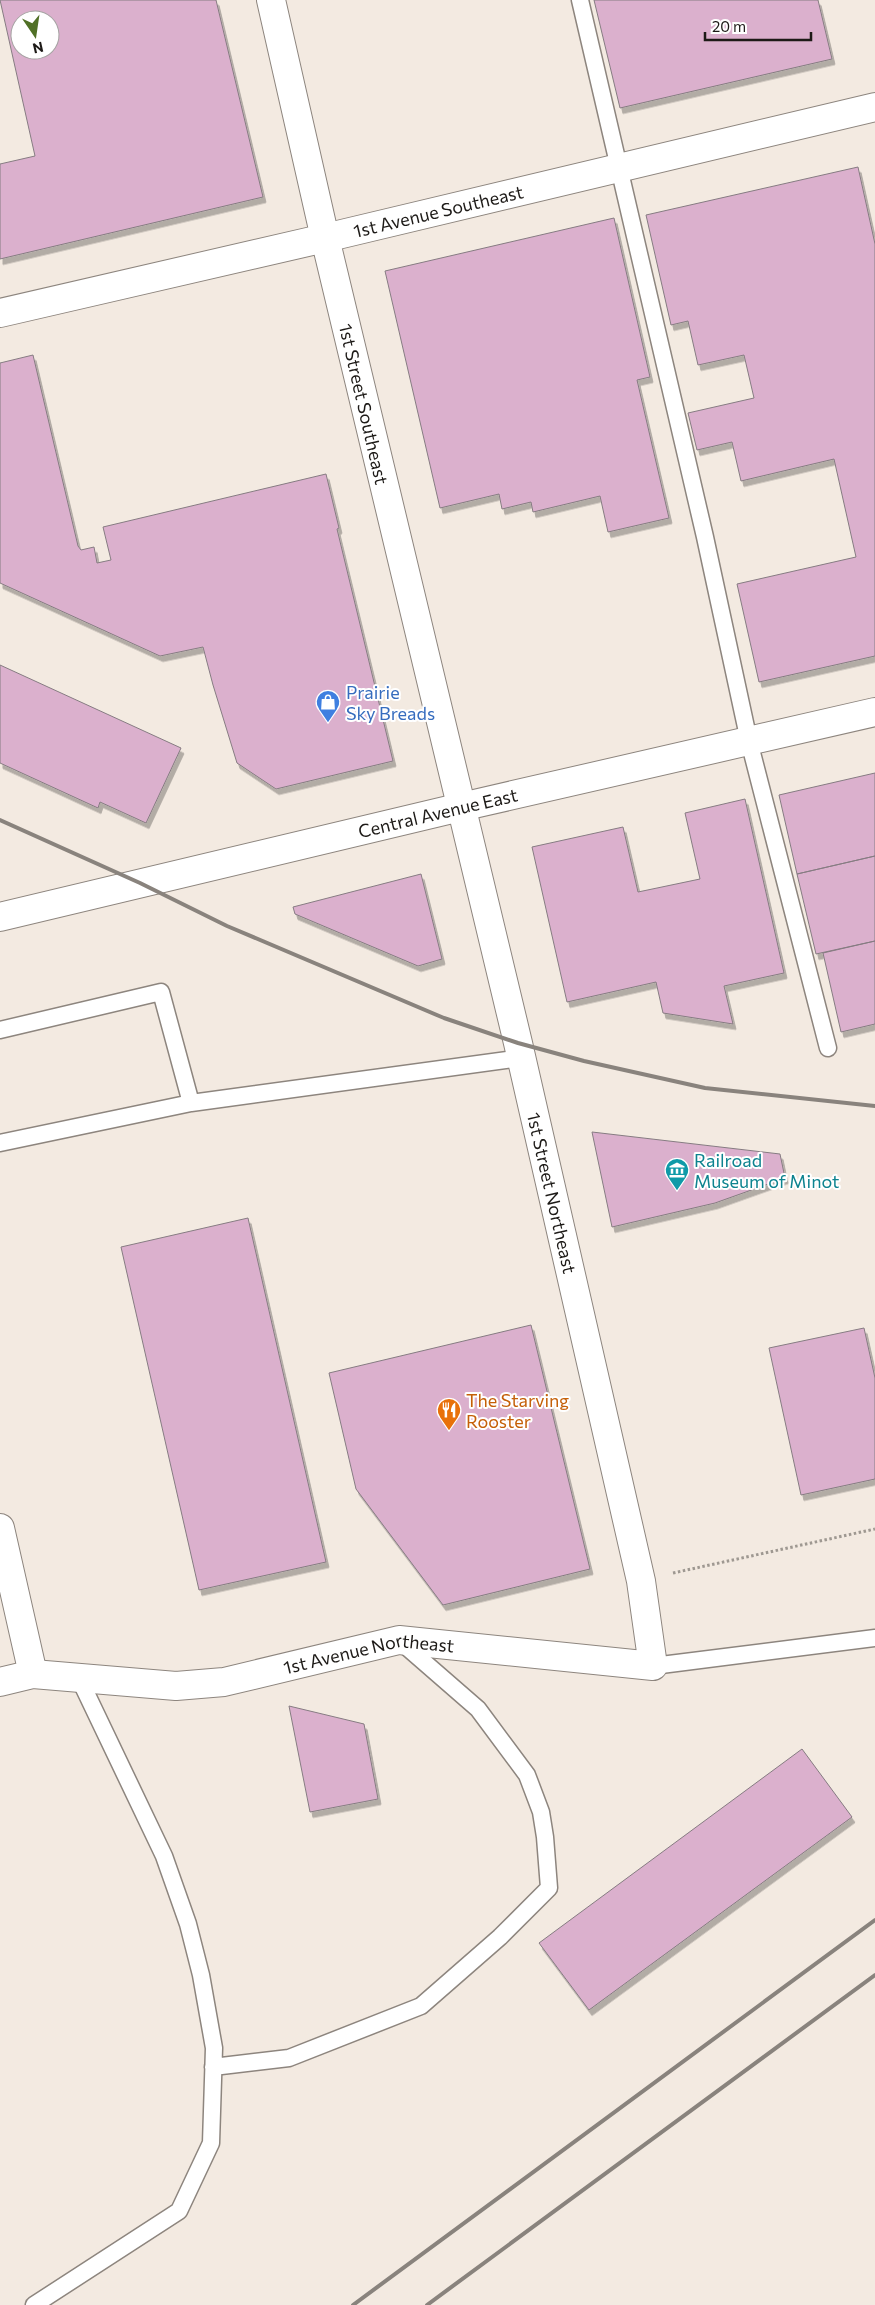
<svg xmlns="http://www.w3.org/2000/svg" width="875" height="2305" viewBox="0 0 875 2305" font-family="Commissioner,sans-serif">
  <defs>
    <filter id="shadow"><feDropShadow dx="3" dy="5.5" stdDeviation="0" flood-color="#0004"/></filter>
  </defs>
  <rect width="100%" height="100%" fill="#f3eae1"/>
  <!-- building -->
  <path fill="#dbb0cd" stroke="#867c82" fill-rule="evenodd" filter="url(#shadow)" d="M0,0H216L263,197L0,259V164L35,156ZM20,20H50V50H20Z
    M594,0H818L832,59L620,108Z
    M858,167L875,244V656L759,682L737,584L856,557L834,459L741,481L732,442L697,450L688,413L754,398L744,355L698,365L688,321L671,325L646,215Z
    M614,218L650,377L637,380L669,518L608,532L600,496L533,512L531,502L502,509L499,494L440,508L385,271Z
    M33,355L78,546L81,550L94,547L97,563L111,560L103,527L326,474L339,528L337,529L393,761L276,789L237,763L213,685L203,647L160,656L0,583V363Z
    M0,665L181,748L146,823L100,802L98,808L0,763Z
    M875,773V856L797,874L779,795Z
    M745,799L784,973L724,986L733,1024L663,1013L656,982L567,1002L532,847L623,827L638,892L700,879L685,813Z
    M875,856V941L816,954L797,874Z
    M421,874L442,959L418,966L295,914L293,907Z
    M875,941V1024L841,1032L823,953Z
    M592,1132L780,1154L785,1178L715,1203L612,1227Z
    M248,1218L326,1562L199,1590L121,1247Z
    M531,1325L590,1569L443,1605L356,1489L329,1373Z
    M864,1328L875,1378V1479L801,1495L769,1348Z
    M289,1706L364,1724L378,1799L310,1812Z
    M802,1749L852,1817L589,2010L539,1943Z"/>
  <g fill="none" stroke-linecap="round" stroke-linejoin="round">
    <!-- lane casing -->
    <g stroke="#8d857e" stroke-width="19">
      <path id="lane" d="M580,0L705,537L749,741L828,1048
        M0,1030L161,992L191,1103
        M0,1143L191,1103L521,1058
        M653,1666L875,1638
        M213,2067L289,2058L421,2006L500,1937L549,1888L545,1837L541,1812L527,1775L478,1709L401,1642
        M34,2305L179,2211L211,2143L214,2048L201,1975L188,1924L164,1856L79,1678"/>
    </g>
    <!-- street casing -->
    <g stroke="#8d857e" stroke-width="30">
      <g id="street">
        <path id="s1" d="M0,313L325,238L875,107"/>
        <path d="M0,1528L33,1674"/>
        <path id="s2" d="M0,1682L33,1674L176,1686L224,1682L399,1640L653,1666L641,1581L518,1043L325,238L271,0"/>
      </g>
    </g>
    <!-- secondary casing -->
    <g stroke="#8d857e" stroke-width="30">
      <g id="secondary">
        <path id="s3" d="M0,917L461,807L875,712"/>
      </g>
    </g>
    <!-- path -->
    <path stroke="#9e9891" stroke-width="3" stroke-dasharray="2.5 2.5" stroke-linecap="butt" d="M673,1573L875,1529"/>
    <!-- lane -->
    <use href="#lane" stroke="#fff" stroke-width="16"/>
    <!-- street -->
    <use href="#street" stroke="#fff" stroke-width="28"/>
    <!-- secondary -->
    <use href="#secondary" stroke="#fff" stroke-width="28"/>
    <!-- rail -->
    <path stroke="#89837d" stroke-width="4" d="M0,820L140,883L227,926L444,1018L518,1043L584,1061L705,1088L875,1106
      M353,2305L875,1920
      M427,2305L875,1975"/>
  </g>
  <!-- icons -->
  <defs>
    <g id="shop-pin" transform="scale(1.25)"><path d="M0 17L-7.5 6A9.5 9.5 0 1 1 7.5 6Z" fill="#3f7fe0" stroke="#fff"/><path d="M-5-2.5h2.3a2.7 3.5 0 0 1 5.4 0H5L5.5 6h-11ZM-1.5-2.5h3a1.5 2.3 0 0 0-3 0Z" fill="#fff"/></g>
    <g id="museum-pin" transform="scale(1.25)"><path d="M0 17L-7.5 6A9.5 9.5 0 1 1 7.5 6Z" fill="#0f9aa8" stroke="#fff"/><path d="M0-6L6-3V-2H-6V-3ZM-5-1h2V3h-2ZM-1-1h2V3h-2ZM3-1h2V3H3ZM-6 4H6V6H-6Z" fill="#fff"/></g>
    <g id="restaurant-pin" transform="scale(1.25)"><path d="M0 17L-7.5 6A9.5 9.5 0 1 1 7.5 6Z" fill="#e8710a" stroke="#fff"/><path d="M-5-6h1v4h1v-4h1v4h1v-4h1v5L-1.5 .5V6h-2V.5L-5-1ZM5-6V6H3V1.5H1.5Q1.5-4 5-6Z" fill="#fff"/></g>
  </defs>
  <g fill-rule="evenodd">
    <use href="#shop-pin" x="328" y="702"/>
    <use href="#museum-pin" x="677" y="1170"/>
    <use href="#restaurant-pin" x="449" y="1410"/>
  </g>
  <g text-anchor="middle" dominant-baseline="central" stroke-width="4" stroke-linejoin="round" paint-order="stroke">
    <!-- street labels -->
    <g font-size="18" fill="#1d1a17" stroke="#fff">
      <text stroke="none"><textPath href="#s1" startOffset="450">1st Avenue Southeast</textPath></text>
      <text transform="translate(364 404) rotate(77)">1st Street Southeast</text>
      <text stroke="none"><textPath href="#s3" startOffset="450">Central Avenue East</textPath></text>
      <text transform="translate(552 1193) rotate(77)">1st Street Northeast</text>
      <text stroke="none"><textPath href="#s2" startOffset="374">1st Avenue Northeast</textPath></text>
    </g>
    <!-- shop labels -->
    <g font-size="18" fill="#366cbe" stroke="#fff" text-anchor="start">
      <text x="346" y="692">Prairie<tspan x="346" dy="21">Sky Breads</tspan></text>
    </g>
    <!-- culture labels -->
    <g font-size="18" fill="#0d838f" stroke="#fff" text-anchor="start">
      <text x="694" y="1160">Railroad<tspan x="694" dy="21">Museum of Minot</tspan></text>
    </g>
    <!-- food labels -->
    <g font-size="18" fill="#c56008" stroke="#fff" text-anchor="start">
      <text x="466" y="1400">The Starving<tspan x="466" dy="21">Rooster</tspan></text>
    </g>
  </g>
  <!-- north arrow -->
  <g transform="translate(35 35) rotate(167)"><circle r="24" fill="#ffffff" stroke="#a5a3a2"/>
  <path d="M0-4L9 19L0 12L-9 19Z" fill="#507026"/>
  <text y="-8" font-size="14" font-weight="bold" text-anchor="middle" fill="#1d1a17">N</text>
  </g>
  <!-- scale -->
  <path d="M705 32v8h106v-8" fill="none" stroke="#1d1a17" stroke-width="2.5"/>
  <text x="712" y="32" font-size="15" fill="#1d1a17" stroke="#ffffff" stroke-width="4" paint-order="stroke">20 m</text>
</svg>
